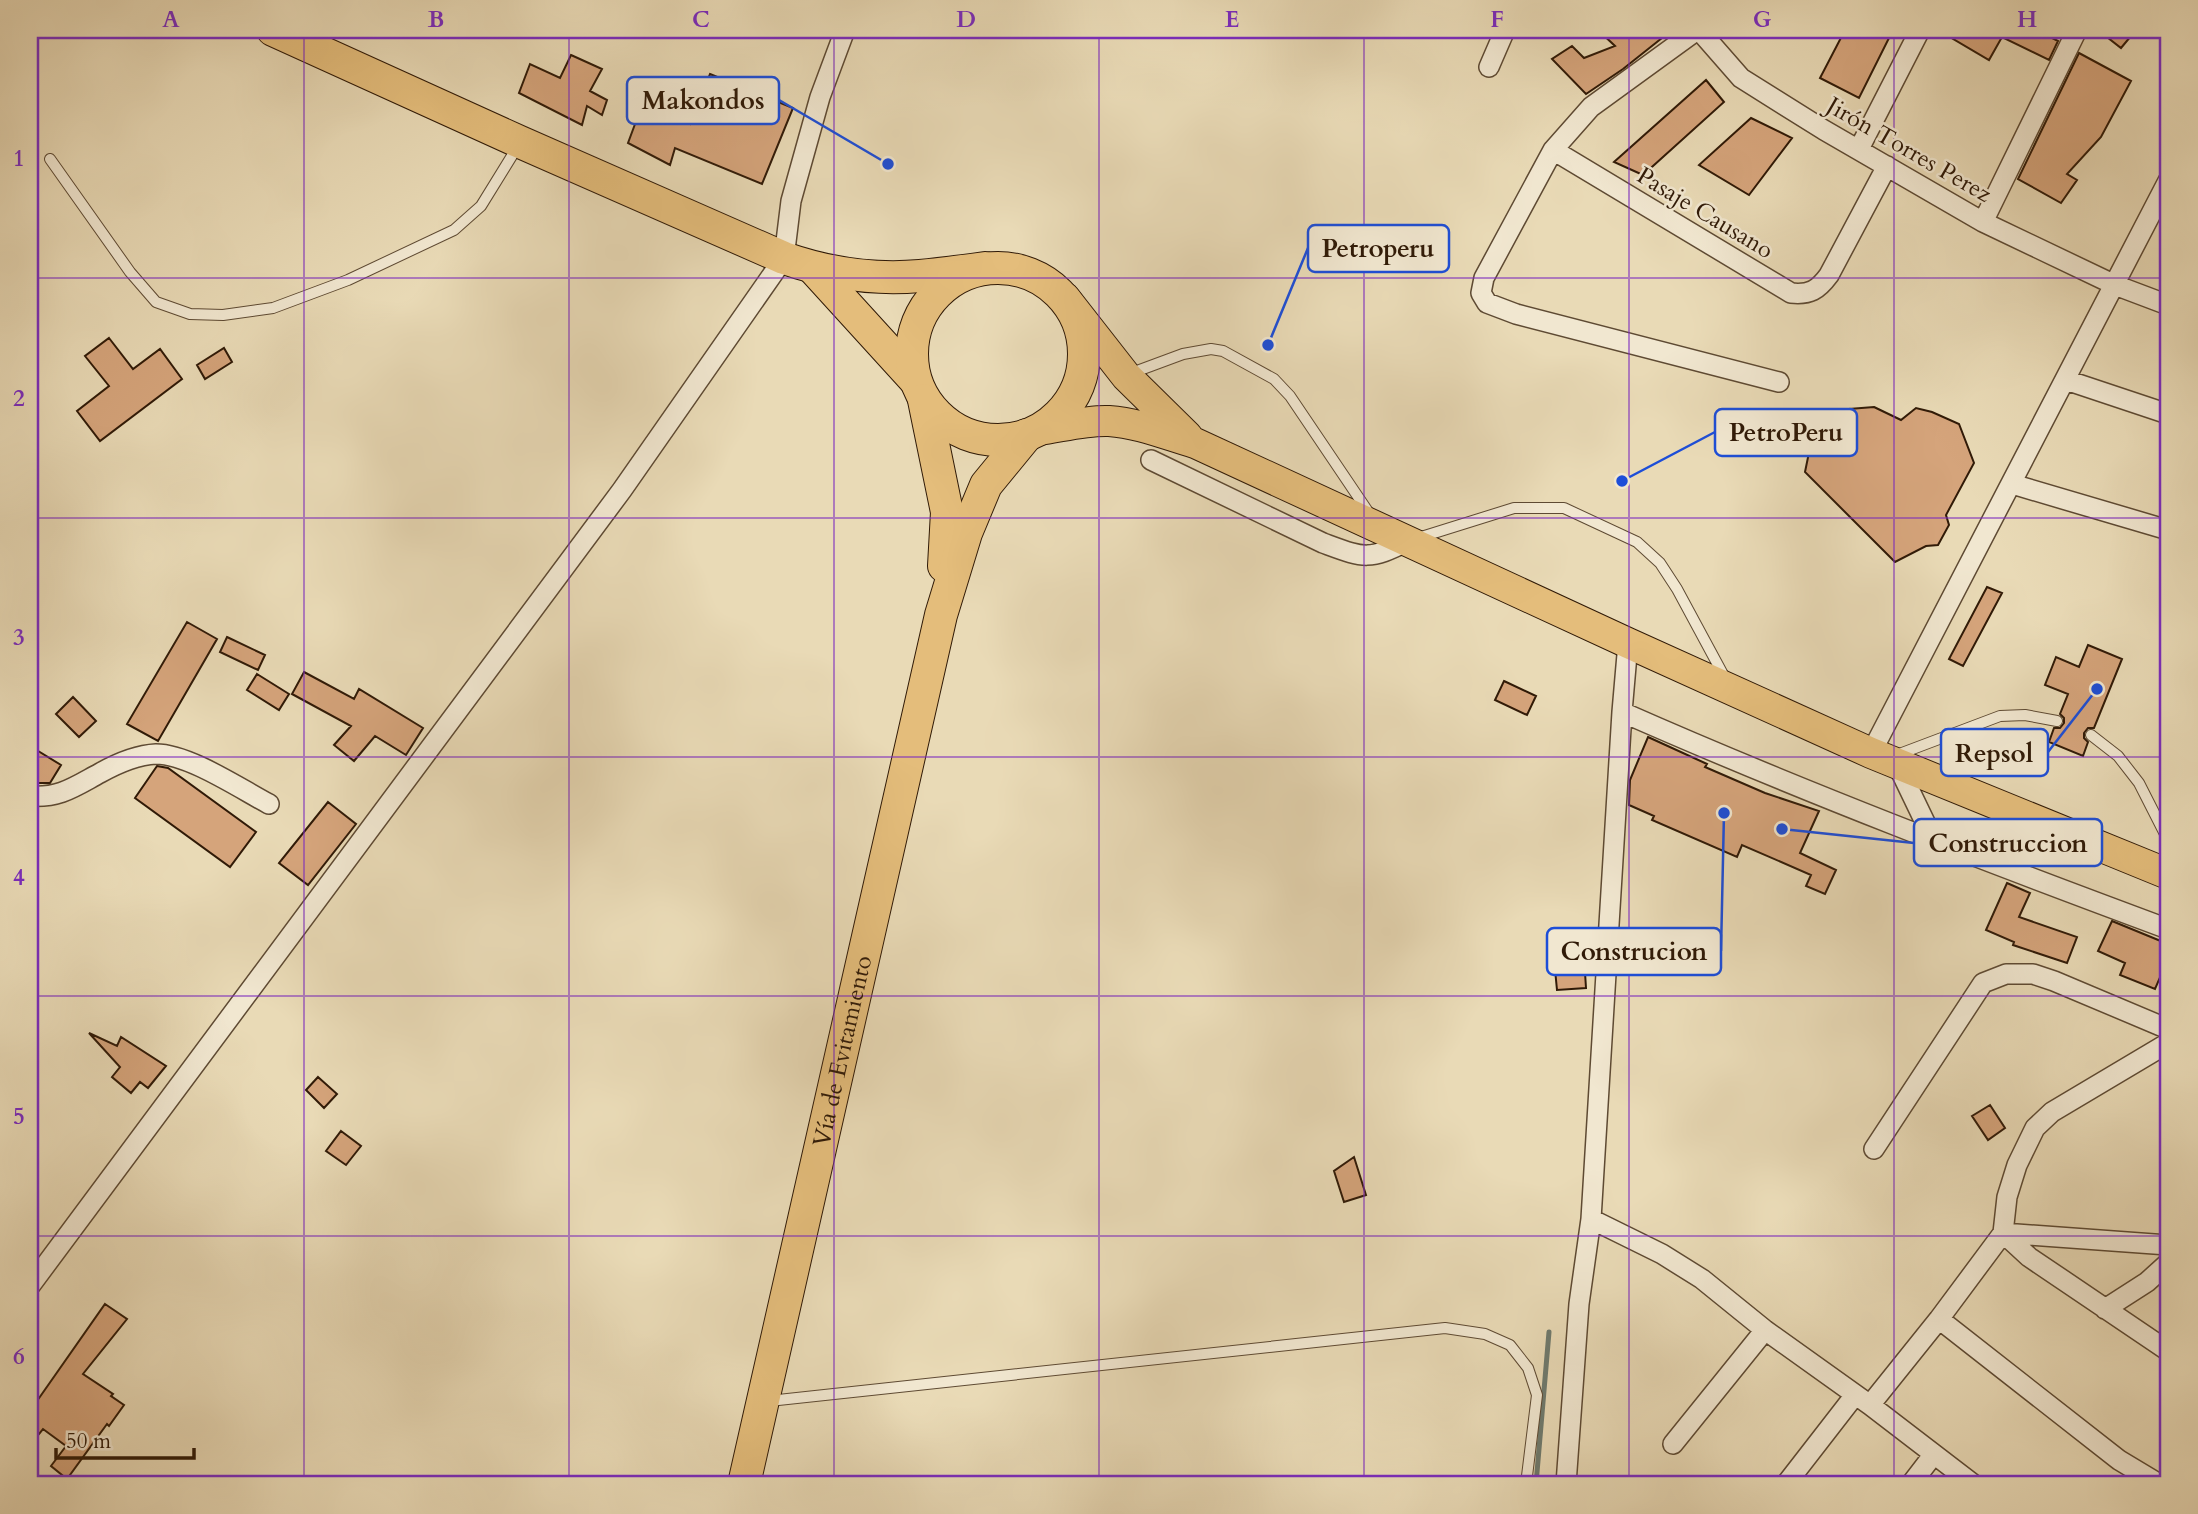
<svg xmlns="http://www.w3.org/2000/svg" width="2198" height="1514" viewBox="0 0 2198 1514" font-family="Cardo,serif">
  <rect width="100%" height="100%" fill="#e9dab6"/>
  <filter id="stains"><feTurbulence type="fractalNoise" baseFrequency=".00286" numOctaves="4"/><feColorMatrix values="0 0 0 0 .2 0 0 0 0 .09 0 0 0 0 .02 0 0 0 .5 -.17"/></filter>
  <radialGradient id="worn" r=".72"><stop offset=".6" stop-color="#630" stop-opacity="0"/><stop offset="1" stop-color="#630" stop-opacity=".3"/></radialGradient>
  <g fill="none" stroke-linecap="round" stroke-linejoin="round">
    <!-- stream -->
    <path stroke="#6e7a6e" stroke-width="5" d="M1536,1484L1549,1332"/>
  </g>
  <!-- building -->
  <path fill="#d5a47b" stroke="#301a07" stroke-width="2" d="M1598,30H1672L1623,69L1586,94L1552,59L1572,46L1584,58L1615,46Z
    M1845,30H1893L1859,98L1820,78Z
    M1938,30H2047L2044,34L2058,41L2049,60L2002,37L1989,60Z
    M2098,30H2136L2121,48Z
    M2079,53L2131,81L2101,137L2067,174L2077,180L2061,203L2018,179Z
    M571,55L602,69L590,91L607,100L602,115L587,106L582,125L519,93L530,64L560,78Z
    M710,74L793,108L762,184L675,148L670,165L628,143L641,108L690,124Z
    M1706,80L1724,102L1643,175L1614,162Z
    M1751,118L1792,138L1749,195L1699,165Z
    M109,338L133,369L160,349L182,379L100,441L77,411L109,386L85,356Z
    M224,348L232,362L205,379L197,365Z
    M1874,407L1901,420L1916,408L1932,412L1959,424L1974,463L1946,515L1949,525L1938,545L1926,546L1895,562L1805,472L1813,433L1836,410Z
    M1987,587L2002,593L1963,666L1949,659Z
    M187,622L217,639L158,741L127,724Z
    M227,637L265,655L258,670L220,652Z
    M2088,645L2122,659L2094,728H2088L2084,733V738L2088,742L2083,756L2049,742L2054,728H2060L2064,723V718L2060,714L2068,694L2045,685L2056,657L2079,667Z
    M304,672L354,699L359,689L423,728L406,755L375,736L354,761L334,745L351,726L292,694Z
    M257,674L289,694L279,710L247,690Z
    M1504,681L1536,696L1527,715L1495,700Z
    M73,697L96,721L79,737L56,714Z
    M1648,737L1707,764L1705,767L1765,793L1819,811L1800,853L1836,870L1825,894L1806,886L1811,875L1742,845L1737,857L1652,820L1654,816L1629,805L1630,780Z
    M30,746L61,765L50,783H30Z
    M157,766L168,768L256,832L230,867L135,798Z
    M328,802L356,824L308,885L279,863Z
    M2007,883L2030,893L2019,917L2077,937L2067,963L2013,945L2014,942L1986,930Z
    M2112,921L2168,944V959L2155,989L2120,975L2125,963L2098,951Z
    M1584,957L1586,988L1557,990L1554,959Z
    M89,1033L117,1046L121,1037L166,1066L148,1088L140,1082L131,1093L112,1077L120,1067Z
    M318,1077L337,1094L324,1108L306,1090Z
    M1990,1105L2005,1128L1988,1140L1972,1116Z
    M341,1131L361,1146L346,1165L326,1151Z
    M1354,1157L1366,1195L1344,1202L1334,1171Z
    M105,1304L127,1319L83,1374L113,1394L111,1396L124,1405L109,1426L107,1424L67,1479L51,1466L66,1446L43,1429L30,1445V1411Z"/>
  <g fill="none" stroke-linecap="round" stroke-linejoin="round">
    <!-- service casing -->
    <g stroke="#5e4a33" stroke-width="12">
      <path id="service" d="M50,159L130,272L156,302L190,314L223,315L273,308L348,280L454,230L481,206L518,146
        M1129,374L1183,354L1211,349L1223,351L1274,379L1290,396L1369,513
        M1418,538L1514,508H1564L1637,542L1660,563L1677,589L1725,678
        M2091,735L2118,756L2139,783L2168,840
        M1894,756L2000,716L2025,715L2057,721
        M769,1401L1445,1328L1485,1334L1510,1345L1528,1368L1537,1395L1526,1484"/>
    </g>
    <!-- minor casing -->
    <g stroke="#5e4a33" stroke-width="22">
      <path id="minor" d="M1697,30L1591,107L1553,150L1484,278L1481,293L1487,303L1516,314L1779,382
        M1699,30L1741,78L1824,130L1983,222L2115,285L2168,305
        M1489,67L1505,30
        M1859,149L1920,30
        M1553,150L1791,293C1810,295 1818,290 1829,275L1887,166
        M1983,222L2077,30
        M2066,380L2168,414
        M1151,460L1323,543C1364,558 1368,561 1408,541
        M2012,484L2168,530
        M1622,712C1801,791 1985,861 2168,929
        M1871,753L2168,181
        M1897,764L1934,841
        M30,796C60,798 74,787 100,773C116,764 137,755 156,754C188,754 239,788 269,804
        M2168,1043L2052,1112L2035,1128L2017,1165L2007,1197L2003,1233L2029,1257L2168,1351
        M1874,1149L1983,983L2006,974H2033L2054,981L2168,1029
        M1591,1219L1662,1254L1702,1279L1765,1330L1870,1405L1973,1484
        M30,1286L622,490L784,258L791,201L820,97L845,30
        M2105,1309L2147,1282L2168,1263
        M1939,1319L2119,1460L2159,1484
        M1870,1405L1939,1319L2003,1233L2168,1245
        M1673,1444L1765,1330
        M1566,1484L1579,1304L1591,1219L1622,712L1628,643
        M1786,1484L1855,1395
        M1911,1484L1934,1454"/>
    </g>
    <!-- primary casing -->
    <g stroke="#301a07" stroke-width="32">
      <path id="primary" d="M1065,298L1126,376L1187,436
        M1038,430C1061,427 1086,420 1109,421C1139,423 1167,435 1195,443L1628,643L1871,753L2168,874"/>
    </g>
    <!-- trunk casing -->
    <g stroke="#301a07" stroke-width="34">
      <g id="trunk">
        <path d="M273,30L520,142L784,258C827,273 875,280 920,276C941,274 963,271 985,268"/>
        <path d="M813,268L915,380"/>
        <circle cx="998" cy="354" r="86"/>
        <path d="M924,400L947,512L944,566"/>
        <path id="s1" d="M744,1484L941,615L966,533L986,485L1027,435"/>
      </g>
    </g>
    <!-- service -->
    <use href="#service" stroke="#f1e7d0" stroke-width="10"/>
    <!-- minor -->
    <use href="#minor" stroke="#f1e7d0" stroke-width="19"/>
    <!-- primary -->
    <use href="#primary" stroke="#e4bd7b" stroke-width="30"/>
    <!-- trunk -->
    <use href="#trunk" stroke="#e4bd7b" stroke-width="32"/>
  </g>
  <!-- grid -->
  <path fill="none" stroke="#7b2cbf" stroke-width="2" stroke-opacity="0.55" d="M304,30V1484M569,30V1484M834,30V1484M1099,30V1484M1364,30V1484M1629,30V1484M1894,30V1484M30,278H2168M30,518H2168M30,757H2168M30,996H2168M30,1236H2168"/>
  <g text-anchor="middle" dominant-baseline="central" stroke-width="5" stroke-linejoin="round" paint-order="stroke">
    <!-- street labels -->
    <g font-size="24" fill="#301a07" stroke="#f1e7d0">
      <text transform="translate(1909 150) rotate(30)">Jirón Torres Perez</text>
      <text transform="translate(1705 213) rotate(31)">Pasaje Causano</text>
      <text stroke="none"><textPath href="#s1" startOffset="444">Vía de Evitamiento</textPath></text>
    </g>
  </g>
  <!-- callouts -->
  <path fill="none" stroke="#1d4ed8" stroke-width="2.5" d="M888 164L779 100M1268 345L1308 248M1622 481L1715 432M2097 689L2048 752M1782 829L1914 843M1724 813L1721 951"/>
  <g fill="#1d4ed8" stroke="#f1e7d0" stroke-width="2.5">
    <circle cx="888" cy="164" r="7"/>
    <circle cx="1268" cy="345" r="7"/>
    <circle cx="1622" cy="481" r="7"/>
    <circle cx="2097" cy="689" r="7"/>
    <circle cx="1782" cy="829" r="7"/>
    <circle cx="1724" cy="813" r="7"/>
  </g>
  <g fill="#f1e7d0" stroke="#1d4ed8" stroke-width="2.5">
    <rect x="627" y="77" width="152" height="47" rx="7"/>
    <rect x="1308" y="225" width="141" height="47" rx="7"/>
    <rect x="1715" y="409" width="142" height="47" rx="7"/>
    <rect x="1941" y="729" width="107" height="47" rx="7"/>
    <rect x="1914" y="819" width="188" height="47" rx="7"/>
    <rect x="1547" y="928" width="174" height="47" rx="7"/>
  </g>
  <g font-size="26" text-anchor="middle" font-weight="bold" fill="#301a07">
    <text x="703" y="109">Makondos</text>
    <text x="1378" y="257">Petroperu</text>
    <text x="1786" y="441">PetroPeru</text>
    <text x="1994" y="762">Repsol</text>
    <text x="2008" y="852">Construccion</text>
    <text x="1634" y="960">Construcion</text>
  </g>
  <!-- margin -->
  <rect width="2198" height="1514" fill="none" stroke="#e9dab6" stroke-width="77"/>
  <!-- scale -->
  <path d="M56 1448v10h138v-10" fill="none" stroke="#301a07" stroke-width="3.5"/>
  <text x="66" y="1448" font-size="21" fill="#301a07" stroke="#f1e7d0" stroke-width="5" paint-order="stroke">50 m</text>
  <rect x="38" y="38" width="2122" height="1438" fill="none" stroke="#7b2cbf" stroke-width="2.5"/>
  <g font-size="23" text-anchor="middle" font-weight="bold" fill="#7b2cbf">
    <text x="171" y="27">A</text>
    <text x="436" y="27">B</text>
    <text x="701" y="27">C</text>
    <text x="966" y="27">D</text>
    <text x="1232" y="27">E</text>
    <text x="1497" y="27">F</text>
    <text x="1762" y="27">G</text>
    <text x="2027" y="27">H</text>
    <text x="19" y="166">1</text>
    <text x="19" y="406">2</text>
    <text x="19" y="645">3</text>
    <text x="19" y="885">4</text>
    <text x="19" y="1124">5</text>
    <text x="19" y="1364">6</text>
  </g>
  <rect width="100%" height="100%" filter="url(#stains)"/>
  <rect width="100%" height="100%" fill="url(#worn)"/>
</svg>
